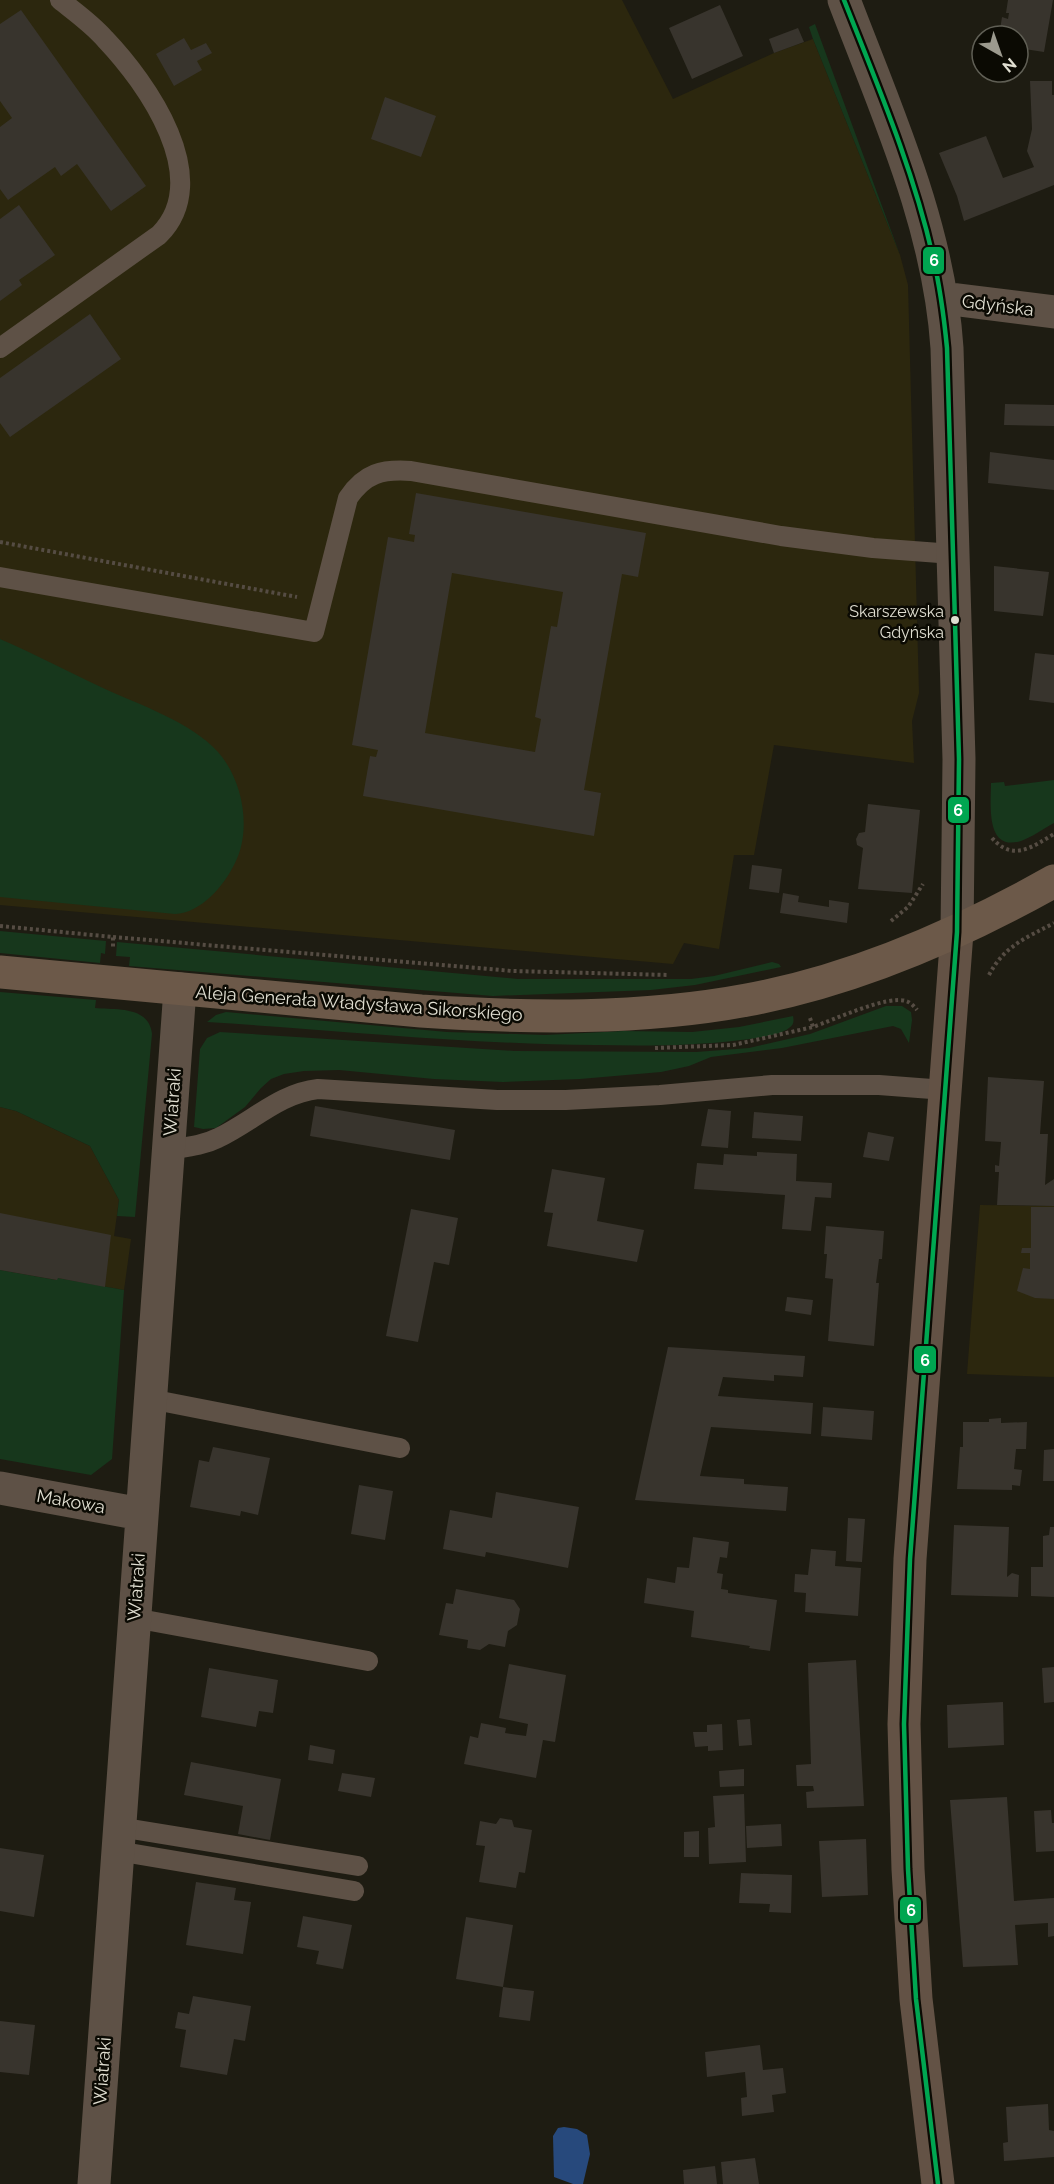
<svg xmlns="http://www.w3.org/2000/svg" width="1054" height="2184" viewBox="0 0 1054 2184" font-family="Raleway,sans-serif">
  <rect width="100%" height="100%" fill="#1e1c12"/>
  <!-- built -->
  <path fill="#2c270e" d="M0,0H622L673,99L774,53L813,39L900,255L908,285L919,693L912,721L914,763L774,745L754,855H734L719,949L684,943L673,964L0,905Z
    M0,1107L16,1111L90,1146L119,1200L114,1236L131,1239L124,1290L58,1278L57,1280L0,1270Z
    M980,1205L1054,1206V1377L967,1374Z"/>
  <!-- green -->
  <path fill="#17371c" d="M815,24L900,255L813,39L809,27Z
    M0,639C35,654 69,672 103,688C140,705 191,722 218,752C243,780 252,830 235,863C224,886 201,913 175,914L0,897Z
    M1054,780V823C1043,829 1032,837 1021,841C985,852 991,804 991,783L1004,782L1005,786Z
    M0,931L106,941L105,954L101,953L100,963L0,953Z
    M117,942L518,979H691L714,976L772,962L779,964L781,967L695,985L651,990L493,996L129,966L130,957L116,956Z
    M0,992L96,1000L95,1008C117,1010 149,1006 152,1034L135,1217L117,1216L119,1200L90,1146L16,1111L0,1107Z
    M886,1006H902L911,1012L912,1020L909,1043L901,1029L893,1026L782,1048L711,1057L689,1066L661,1072L580,1079L503,1082L434,1079L339,1070L304,1071L284,1074L271,1079L261,1088L245,1107L216,1128L203,1129L194,1127L200,1049L207,1038L220,1032L514,1051L696,1052L749,1048L810,1034Z
    M226,1012L447,1032L545,1035L624,1031L692,1032L739,1027L793,1016C794,1021 794,1025 789,1028C779,1036 754,1038 741,1040C693,1046 644,1046 596,1045C466,1044 336,1030 207,1022L216,1015Z
    M0,1270L56,1280L58,1278L124,1290L112,1459L91,1475L0,1459Z"/>
  <!-- water -->
  <path fill="#27497c" d="M564,2127L577,2129L587,2135L590,2154L583,2184H573L554,2177L553,2136L558,2128Z"/>
  <!-- building -->
  <path fill="#38342d" fill-rule="evenodd" d="M1008,0H1053L1044,52L1018,48V36H999L1002,17L1008,19L1009,13H1006Z
    M720,5L743,56L692,79L669,28Z
    M21,10L146,186L111,211L77,164L61,176L55,167L8,200L0,189V127L12,118L0,101V24Z
    M798,28L804,42L774,53L769,39Z
    M184,38L191,50L206,43L212,53L197,61L202,70L174,86L156,54Z
    M1030,81H1052V95H1054V185L964,221L957,196L939,153L986,136L1003,178L1034,167L1027,151L1032,129Z
    M385,97L436,116L421,157L371,139Z
    M19,205L55,255L19,280L22,285L0,301V219Z
    M90,314L121,359L10,437L0,423V378Z
    M1005,404L1054,405V426L1004,425Z
    M990,452L1054,460V490L988,483Z
    M416,493L646,533L638,577L622,574L584,790L601,793L594,836L363,796L370,756L376,757L378,750L352,745L388,537L414,542L415,535L409,534ZM452,573L563,592L557,627L551,626L535,717L541,719L535,752L425,733Z
    M994,566L1049,572L1043,616L994,611Z
    M1035,653L1054,655V703L1029,700Z
    M868,804L920,810L912,893L858,889L863,848L857,845L856,839L859,833L865,832Z
    M752,865L782,869L779,893L749,889Z
    M783,893L799,896L798,902L829,907V900L849,903L847,923L780,913Z
    M988,1077L1044,1081L1040,1134H1048L1045,1185L1054,1179V1206L997,1205L999,1172H995V1165L999,1166L1001,1142L985,1141Z
    M315,1106L455,1130L450,1160L310,1136Z
    M708,1109L731,1111L728,1148L701,1146Z
    M754,1112L803,1116L801,1141L752,1138Z
    M868,1132L894,1137L889,1161L863,1157Z
    M757,1152L797,1154L796,1181L832,1183L831,1198L815,1197L811,1231L782,1229L785,1195L694,1189L697,1163L723,1165L724,1154L757,1156Z
    M552,1169L605,1178L597,1221L644,1230L637,1262L547,1246L553,1213L544,1212Z
    M1031,1207H1054V1299L1035,1298L1017,1291L1023,1268L1030,1269V1253H1021L1022,1248H1031Z
    M411,1209L458,1218L449,1265L434,1262L418,1342L386,1336Z
    M0,1213L111,1235L105,1287L58,1278L57,1280L0,1270Z
    M826,1226L884,1231L882,1259H879L876,1283H879L874,1346L828,1341L833,1279L825,1278L827,1254H824Z
    M787,1297L813,1300L811,1315L785,1311Z
    M668,1347L805,1356L803,1377L774,1375V1381L723,1377L718,1396L813,1403L811,1434L711,1427L700,1476L744,1479V1484L788,1487L786,1511L635,1500Z
    M823,1407L874,1411L872,1440L821,1436Z
    M1001,1418V1423L1027,1422L1026,1449H1016L1014,1469L1022,1470L1020,1486L1012,1485V1490L957,1489L960,1447H963V1422H989V1419Z
    M213,1447L270,1458L258,1515L241,1511L240,1516L190,1507L199,1460L209,1462Z
    M1054,1449V1481H1043L1044,1450Z
    M359,1485L393,1491L385,1540L351,1534Z
    M496,1492L579,1507L568,1568L486,1552L485,1557L443,1549L450,1510L492,1518Z
    M848,1518L865,1519L862,1562L846,1561Z
    M954,1525L1009,1527L1007,1577L1012,1573L1019,1575L1018,1597L951,1595Z
    M1050,1527H1054V1597L1031,1596V1567H1043V1536L1049,1535Z
    M693,1537L729,1542L727,1558L720,1557L717,1573L723,1574L721,1589L728,1590V1593L777,1600L770,1651L749,1648L750,1646L691,1637L694,1611L644,1603L647,1578L675,1583L677,1567L689,1568Z
    M811,1549L836,1551L835,1566L861,1568L858,1616L805,1612L806,1593L794,1592L795,1574L808,1575Z
    M456,1589L514,1600L520,1609L517,1625L508,1631L505,1647L489,1644L480,1650L467,1648L468,1640L439,1635L446,1603L453,1604Z
    M856,1660L864,1806L807,1808L806,1792L814,1791L813,1786H797L796,1765L811,1764L808,1663Z
    M509,1664L566,1675L555,1742L543,1740L536,1778L464,1764L470,1736L478,1738L481,1723L506,1728L505,1733L526,1736L528,1724L499,1718Z
    M1054,1667V1702L1044,1703L1042,1668Z
    M209,1668L278,1680L273,1713L259,1711L256,1727L201,1717Z
    M1003,1702L1004,1745L948,1748L947,1705Z
    M750,1719L752,1745L739,1746L737,1720Z
    M722,1724L723,1750L708,1751V1746L695,1747L693,1732H707V1725Z
    M310,1745L335,1750L333,1764L308,1760Z
    M191,1762L281,1779L270,1840L238,1834L243,1806L184,1795Z
    M744,1769V1786L720,1787L719,1771Z
    M342,1773L375,1778L371,1797L338,1791Z
    M744,1794L746,1862L709,1864L708,1828L715,1827L713,1796Z
    M1007,1797L1014,1901L1054,1898V1936L1048,1937V1923L1015,1925L1018,1965L963,1967L950,1800Z
    M1051,1810L1052,1823H1054V1851L1036,1852L1034,1811Z
    M500,1818L512,1820L514,1827L532,1830L525,1873L519,1872L516,1888L479,1882L485,1846L476,1845L480,1821L496,1824Z
    M781,1824L782,1846L747,1848L746,1826Z
    M699,1831V1857H684V1832Z
    M866,1839L868,1895L822,1897L819,1841Z
    M0,1848L44,1855L34,1917L0,1911Z
    M741,1873L792,1875L791,1913L769,1912L770,1904L739,1903Z
    M196,1882L236,1888L234,1900L251,1902L243,1954L186,1945Z
    M303,1916L352,1925L343,1969L316,1964L319,1951L297,1947Z
    M466,1917L513,1925L503,1987L456,1979Z
    M503,1987L534,1991L530,2021L499,2017Z
    M193,1996L251,2006L245,2041L234,2039L227,2075L180,2067L186,2030L175,2028L178,2012L189,2014Z
    M0,2021L35,2025L29,2075L0,2072Z
    M760,2045L763,2070L783,2068L786,2093L772,2095L774,2112L742,2116L741,2098L747,2097L745,2072L707,2077L705,2052Z
    M1048,2104L1049,2130L1054,2131V2157L1004,2161L1003,2143L1008,2142L1006,2107Z
    M755,2158L759,2184H723L721,2162Z
    M715,2166L717,2184H684L683,2170Z"/>
  <g fill="none" stroke-linecap="round" stroke-linejoin="round">
    <!-- path -->
    <path stroke="#554c43" stroke-width="4" stroke-dasharray="3 3" stroke-linecap="butt" d="M0,542L297,597
      M992,838C1013,862 1032,847 1054,834
      M891,921L908,907L923,884
      M0,926L113,937V948
      M113,937L512,971L669,975
      M989,975C1004,946 1026,938 1054,923
      M810,1018L813,1027C833,1020 887,995 906,1001C910,1002 914,1006 917,1010
      M655,1048L733,1045L813,1027"/>
    <!-- lane -->
    <path stroke="#5e5146" stroke-width="20" d="M0,348L159,235C215,179 147,83 105,39C92,24 75,12 60,0
      M0,577L314,632L348,498C365,473 382,469 411,471L781,536L873,548L953,554
      M168,1150C186,1147 202,1146 218,1138C252,1122 280,1093 318,1089L497,1100H566L660,1095L772,1085H879L945,1090
      M150,1399L400,1448
      M134,1618L368,1661
      M119,1827L358,1866
      M117,1851L354,1891"/>
    <!-- street -->
    <path stroke="#5e5146" stroke-width="33" d="M844,0C887,113 939,226 947,348L959,759L957,932
      M943,298L1054,312
      M0,1488L141,1514
      M94,2184L180,989"/>
    <!-- secondary -->
    <path stroke="#635245" stroke-width="33" d="M938,2184L916,1999L908,1869L904,1724L910,1559L957,932"/>
    <!-- primary -->
    <path stroke="#6c5949" stroke-width="33" d="M0,972L421,1011C529,1018 640,1020 747,1000C855,980 958,935 1054,881"/>
    <!-- bus-1 casing -->
    <g stroke="#0b0a03" stroke-width="9">
      <path id="bus-1" d="M844,0C877,84 913,168 933,257C940,287 944,317 947,348L959,759L957,932L910,1559L904,1724L908,1869L916,1999L938,2184"/>
    </g>
    <!-- bus-1 -->
    <use href="#bus-1" stroke="#00a651" stroke-width="4.5"/>
  </g>
  <!-- markers -->
  <circle fill="#e0ded1" stroke="#0b0a03" stroke-width="2" cx="955" cy="620" r="5"/>
  <g text-anchor="middle" dominant-baseline="central" stroke-width="5" stroke-linejoin="round" paint-order="stroke">
    <!-- bus labels -->
    <g font-size="16" fill="#e0ded1" stroke="#0b0a03" text-anchor="end">
      <text x="944" y="611">Skarszewska<tspan x="944" dy="21">Gdyńska</tspan></text>
    </g>
    <!-- street labels -->
    <g font-size="18" fill="#e0ded1" stroke="#0b0a03">
      <text transform="translate(998 305) rotate(7)">Gdyńska</text>
      <text transform="translate(359 1003) rotate(4)">Aleja Generała Władysława Sikorskiego</text>
      <text transform="translate(172 1102) rotate(-86)">Wiatraki</text>
      <text transform="translate(71 1501) rotate(10)">Makowa</text>
      <text transform="translate(136 1587) rotate(-86)">Wiatraki</text>
      <text transform="translate(102 2071) rotate(-86)">Wiatraki</text>
    </g>
  </g>
  <g stroke="#0b0a03" stroke-width="2">
    <rect x="922" y="246" width="23" height="29" rx="6" fill="#00a651"/>
    <rect x="947" y="796" width="23" height="28" rx="6" fill="#00a651"/>
    <rect x="913" y="1345" width="24" height="29" rx="6" fill="#00a651"/>
    <rect x="899" y="1896" width="23" height="28" rx="6" fill="#00a651"/>
  </g>
  <g font-size="16" text-anchor="middle" font-weight="bold" fill="#fff">
    <text x="934" y="266">6</text>
    <text x="958" y="816">6</text>
    <text x="925" y="1366">6</text>
    <text x="911" y="1916">6</text>
  </g>
  <!-- north arrow -->
  <g transform="translate(1000 54) rotate(140)"><circle r="28" fill="#0b0a03" stroke="#605f55" stroke-width="1.5"/>
  <path d="M0-4.5L10 22L0 15L-10 22Z" fill="#9c9a8e"/>
  <text y="-9" font-size="16" font-weight="bold" text-anchor="middle" fill="#e0ded1">N</text>
  </g>
</svg>
